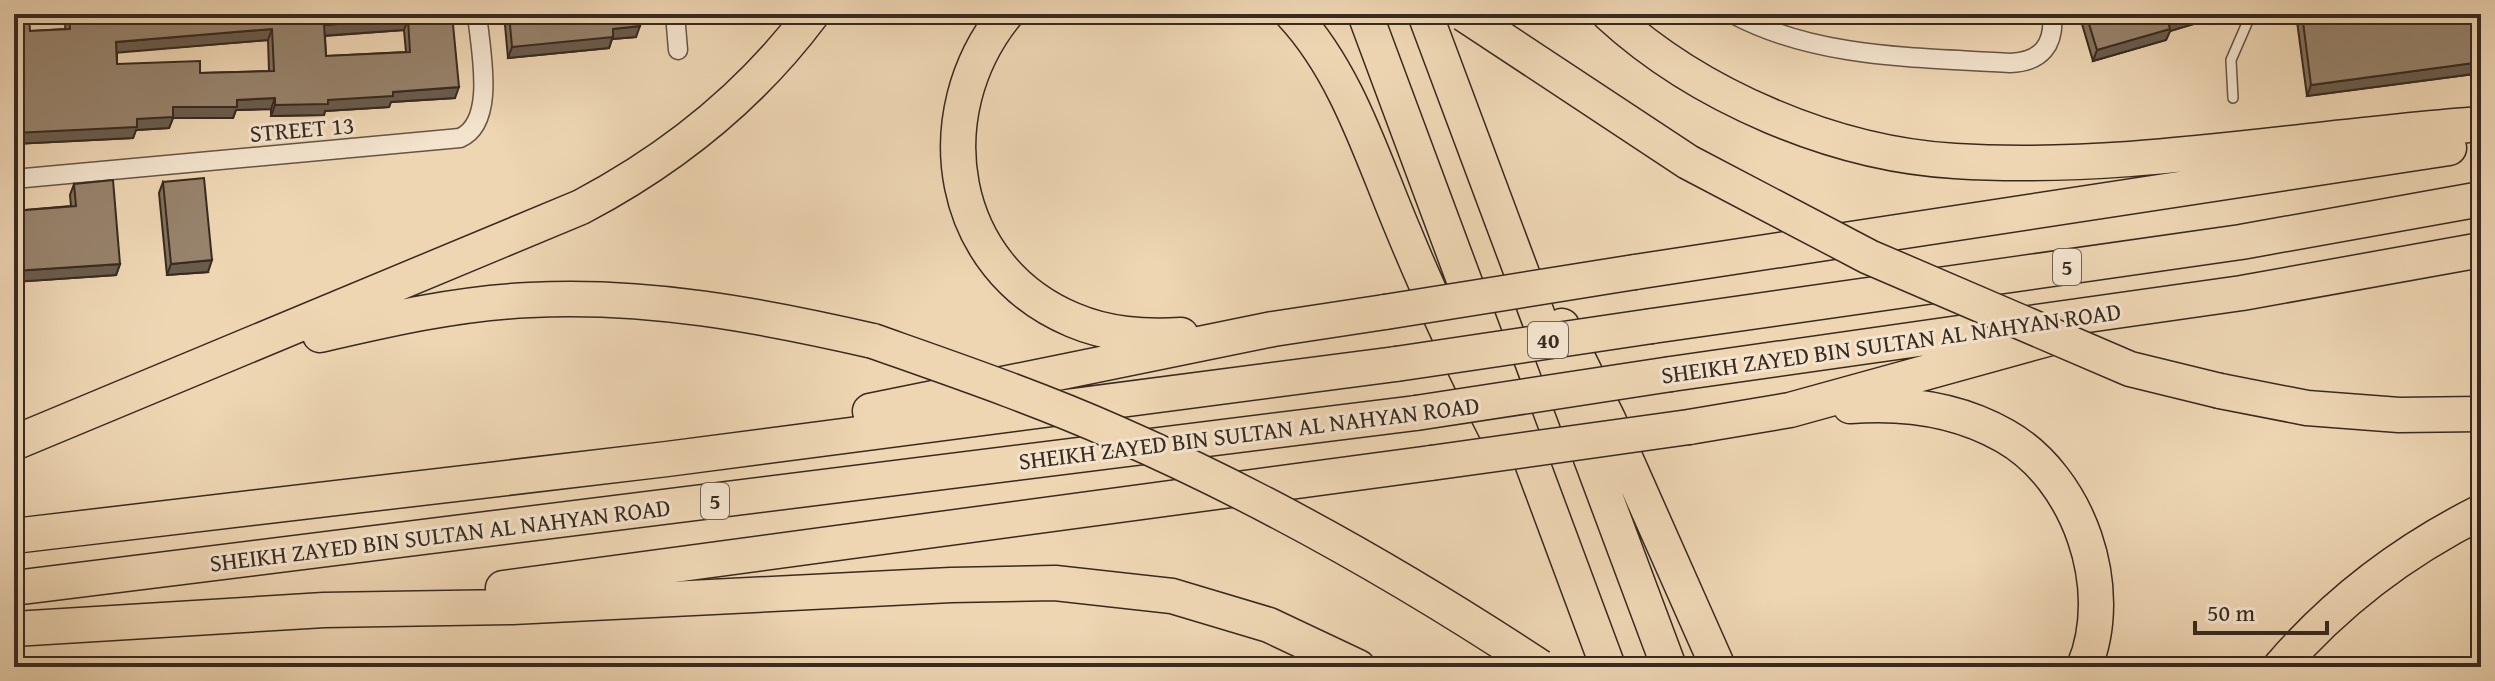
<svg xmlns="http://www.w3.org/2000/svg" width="2495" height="681" viewBox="0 0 2495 681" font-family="'Gentium Book Plus',serif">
  <rect width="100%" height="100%" fill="#eed6b3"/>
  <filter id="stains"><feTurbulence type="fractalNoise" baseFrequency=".0025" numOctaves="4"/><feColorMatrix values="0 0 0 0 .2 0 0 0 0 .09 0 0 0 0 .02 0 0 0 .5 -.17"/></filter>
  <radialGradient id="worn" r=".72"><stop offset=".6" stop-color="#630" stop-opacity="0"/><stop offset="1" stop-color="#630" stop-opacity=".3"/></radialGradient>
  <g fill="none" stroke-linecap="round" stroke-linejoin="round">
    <!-- lane casing -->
    <g stroke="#665545" stroke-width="12">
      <path id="lane" d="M2233,98L2231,60L2251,14"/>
    </g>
    <!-- street casing -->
    <g stroke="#665545" stroke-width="21">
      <path id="street" d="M675,14L678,50
        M1733,14C1818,59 1916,57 2010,63C2041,62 2055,45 2052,14
        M14,179L460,138C497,122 480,48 477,14"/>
    </g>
    <!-- highway casing -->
    <g stroke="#382a20" stroke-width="37">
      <path id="highway" d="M1006,14C924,115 948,268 1073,320C1108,335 1144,337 1181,335
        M1292,14C1347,73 1372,157 1403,230C1431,298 1462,364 1495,429
        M1365,14L1608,667
        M1425,14L1669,667
        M1609,14C1698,96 1834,154 1955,161C2126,172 2310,136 2481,124
        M1635,272L2449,148
        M1562,326L1608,419L1718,667
        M1652,326L2241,242L2481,199
        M320,335C389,319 459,303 530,300C647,294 760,315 873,341
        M1671,374L2242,293L2481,250
        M2220,391L2307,408L2399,415L2481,414
        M1850,406C1903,402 1958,409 2005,436C2079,478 2117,588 2084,667
        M870,411L1273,329L1385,312
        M1689,427L1790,410L2047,339
        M14,443L581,207C672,159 750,97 812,14
        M14,536L667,459L1396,364
        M14,588L1416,413
        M503,588L1431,463
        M14,629L324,610L512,607L951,585L1055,583L1172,596L1269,625L1358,667
        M2280,667C2336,602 2405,550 2481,512"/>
    </g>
    <!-- lane -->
    <use href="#lane" stroke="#f4e4ce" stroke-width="9"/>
    <!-- street -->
    <use href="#street" stroke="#f4e4ce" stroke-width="18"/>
    <!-- highway -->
    <use href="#highway" stroke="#eed6b3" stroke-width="34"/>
    <!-- highway-bridge casing -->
    <g stroke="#382a20" stroke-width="37" stroke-linecap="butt">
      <path id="highway-bridge" d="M1464,14L1688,162L1869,257L2130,369L2220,391
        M1385,312L1635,272
        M873,341C955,370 1037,398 1116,433C1265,498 1405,578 1540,667
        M1396,364L1652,326
        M1416,413L1671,374
        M1431,463L1689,427"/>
    </g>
    <!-- highway-bridge -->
    <use href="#highway-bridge" stroke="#eed6b3" stroke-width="34"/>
  </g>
  <!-- wall -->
  <path fill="#82715d" stroke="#382a20" stroke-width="2" fill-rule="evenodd" d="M14,14L30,31L65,29L66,14H452L455,98L391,102L389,107L325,111L324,115L271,116V109L236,110L233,118H173L169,128L136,130L133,138L14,144ZM404,30L406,52L326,56L325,36ZM268,40L269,71L200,73L117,64V52Z
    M504,14H639L636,37L612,39L609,48L508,58Z
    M2079,14H2227L2170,31L2166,40L2093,61Z
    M2296,14H2481V73L2307,96Z
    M163,182L208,272L167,275L159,193Z
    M74,184L120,264L116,275L14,282V211L71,206L70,195Z"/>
  <!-- shaded-wall -->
  <path fill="#6a5c4c" stroke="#382a20" stroke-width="2" d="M2193,14H2227L2170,31L2166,40L2093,61L2097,50L2168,21Z
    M408,19L404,30L320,36L324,25Z
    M640,26L636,37L612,39L609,48L508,58L512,47L613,29Z
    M272,29L268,40L112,53L116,42Z
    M2481,62V73L2307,96L2311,85Z
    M459,87L455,98L391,102L389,107L325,111L324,115L271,116L275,105L393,92Z
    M275,98L271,109L236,110L233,118H173L169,128L136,130L133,138L14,144V133L173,107L237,100Z
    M212,260L208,272L167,275L171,264Z
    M120,264L116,275L14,282V271Z"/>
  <!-- building -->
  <path fill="#97836c" stroke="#382a20" stroke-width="2" fill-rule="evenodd" d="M14,14H29L30,31L70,29L69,14H452L459,87L393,92V96L328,100V104L275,105V98L237,100V107H173V117L137,119V127L14,133ZM408,19L410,52L326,56L324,25ZM272,29L274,71L200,73V61L117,64L116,42Z
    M509,14H639L640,26L613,29V37L512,47Z
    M2086,14H2193L2168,21L2170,29L2097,50Z
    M2302,14H2481V62L2311,85Z
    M204,178L212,260L171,264L163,182Z
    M113,180L120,264L14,271V211L76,206L74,184Z"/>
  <g text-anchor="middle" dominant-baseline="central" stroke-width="6" stroke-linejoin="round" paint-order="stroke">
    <!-- shield labels -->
    <g fill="#f4e4ce" stroke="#706254" stroke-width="2">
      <rect x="2053" y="249" width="28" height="36" rx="6"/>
      <rect x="1528" y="322" width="40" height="36" rx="6"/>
      <rect x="701" y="483" width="28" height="36" rx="6"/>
    </g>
    <g font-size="22" font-weight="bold" fill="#382a20">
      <text x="2067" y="267">5</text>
      <text x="1548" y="340">40</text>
      <text x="715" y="501">5</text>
    </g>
    <!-- street labels -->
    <g font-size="24" fill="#382a20" stroke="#f4e4ce">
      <text transform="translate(302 129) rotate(-5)">STREET 13</text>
      <text transform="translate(1891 343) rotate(-8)">SHEIKH ZAYED BIN SULTAN AL NAHYAN ROAD</text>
      <text transform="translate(1249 433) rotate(-7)">SHEIKH ZAYED BIN SULTAN AL NAHYAN ROAD</text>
      <text transform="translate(440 535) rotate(-7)">SHEIKH ZAYED BIN SULTAN AL NAHYAN ROAD</text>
    </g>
  </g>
  <!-- margin -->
  <rect width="2495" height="681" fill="none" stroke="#eed6b3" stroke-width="48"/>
  <rect x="16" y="16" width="2463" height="649" fill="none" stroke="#382a20" stroke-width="4"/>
  <rect x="24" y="24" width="2447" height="633" fill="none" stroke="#382a20" stroke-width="2"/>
  <!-- scale -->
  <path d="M2195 621v12h132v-12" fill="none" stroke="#382a20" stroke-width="4"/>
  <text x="2207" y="621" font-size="24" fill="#382a20" stroke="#f4e4ce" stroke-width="6" paint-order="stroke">50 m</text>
  <rect width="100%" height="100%" filter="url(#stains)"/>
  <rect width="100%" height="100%" fill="url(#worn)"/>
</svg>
